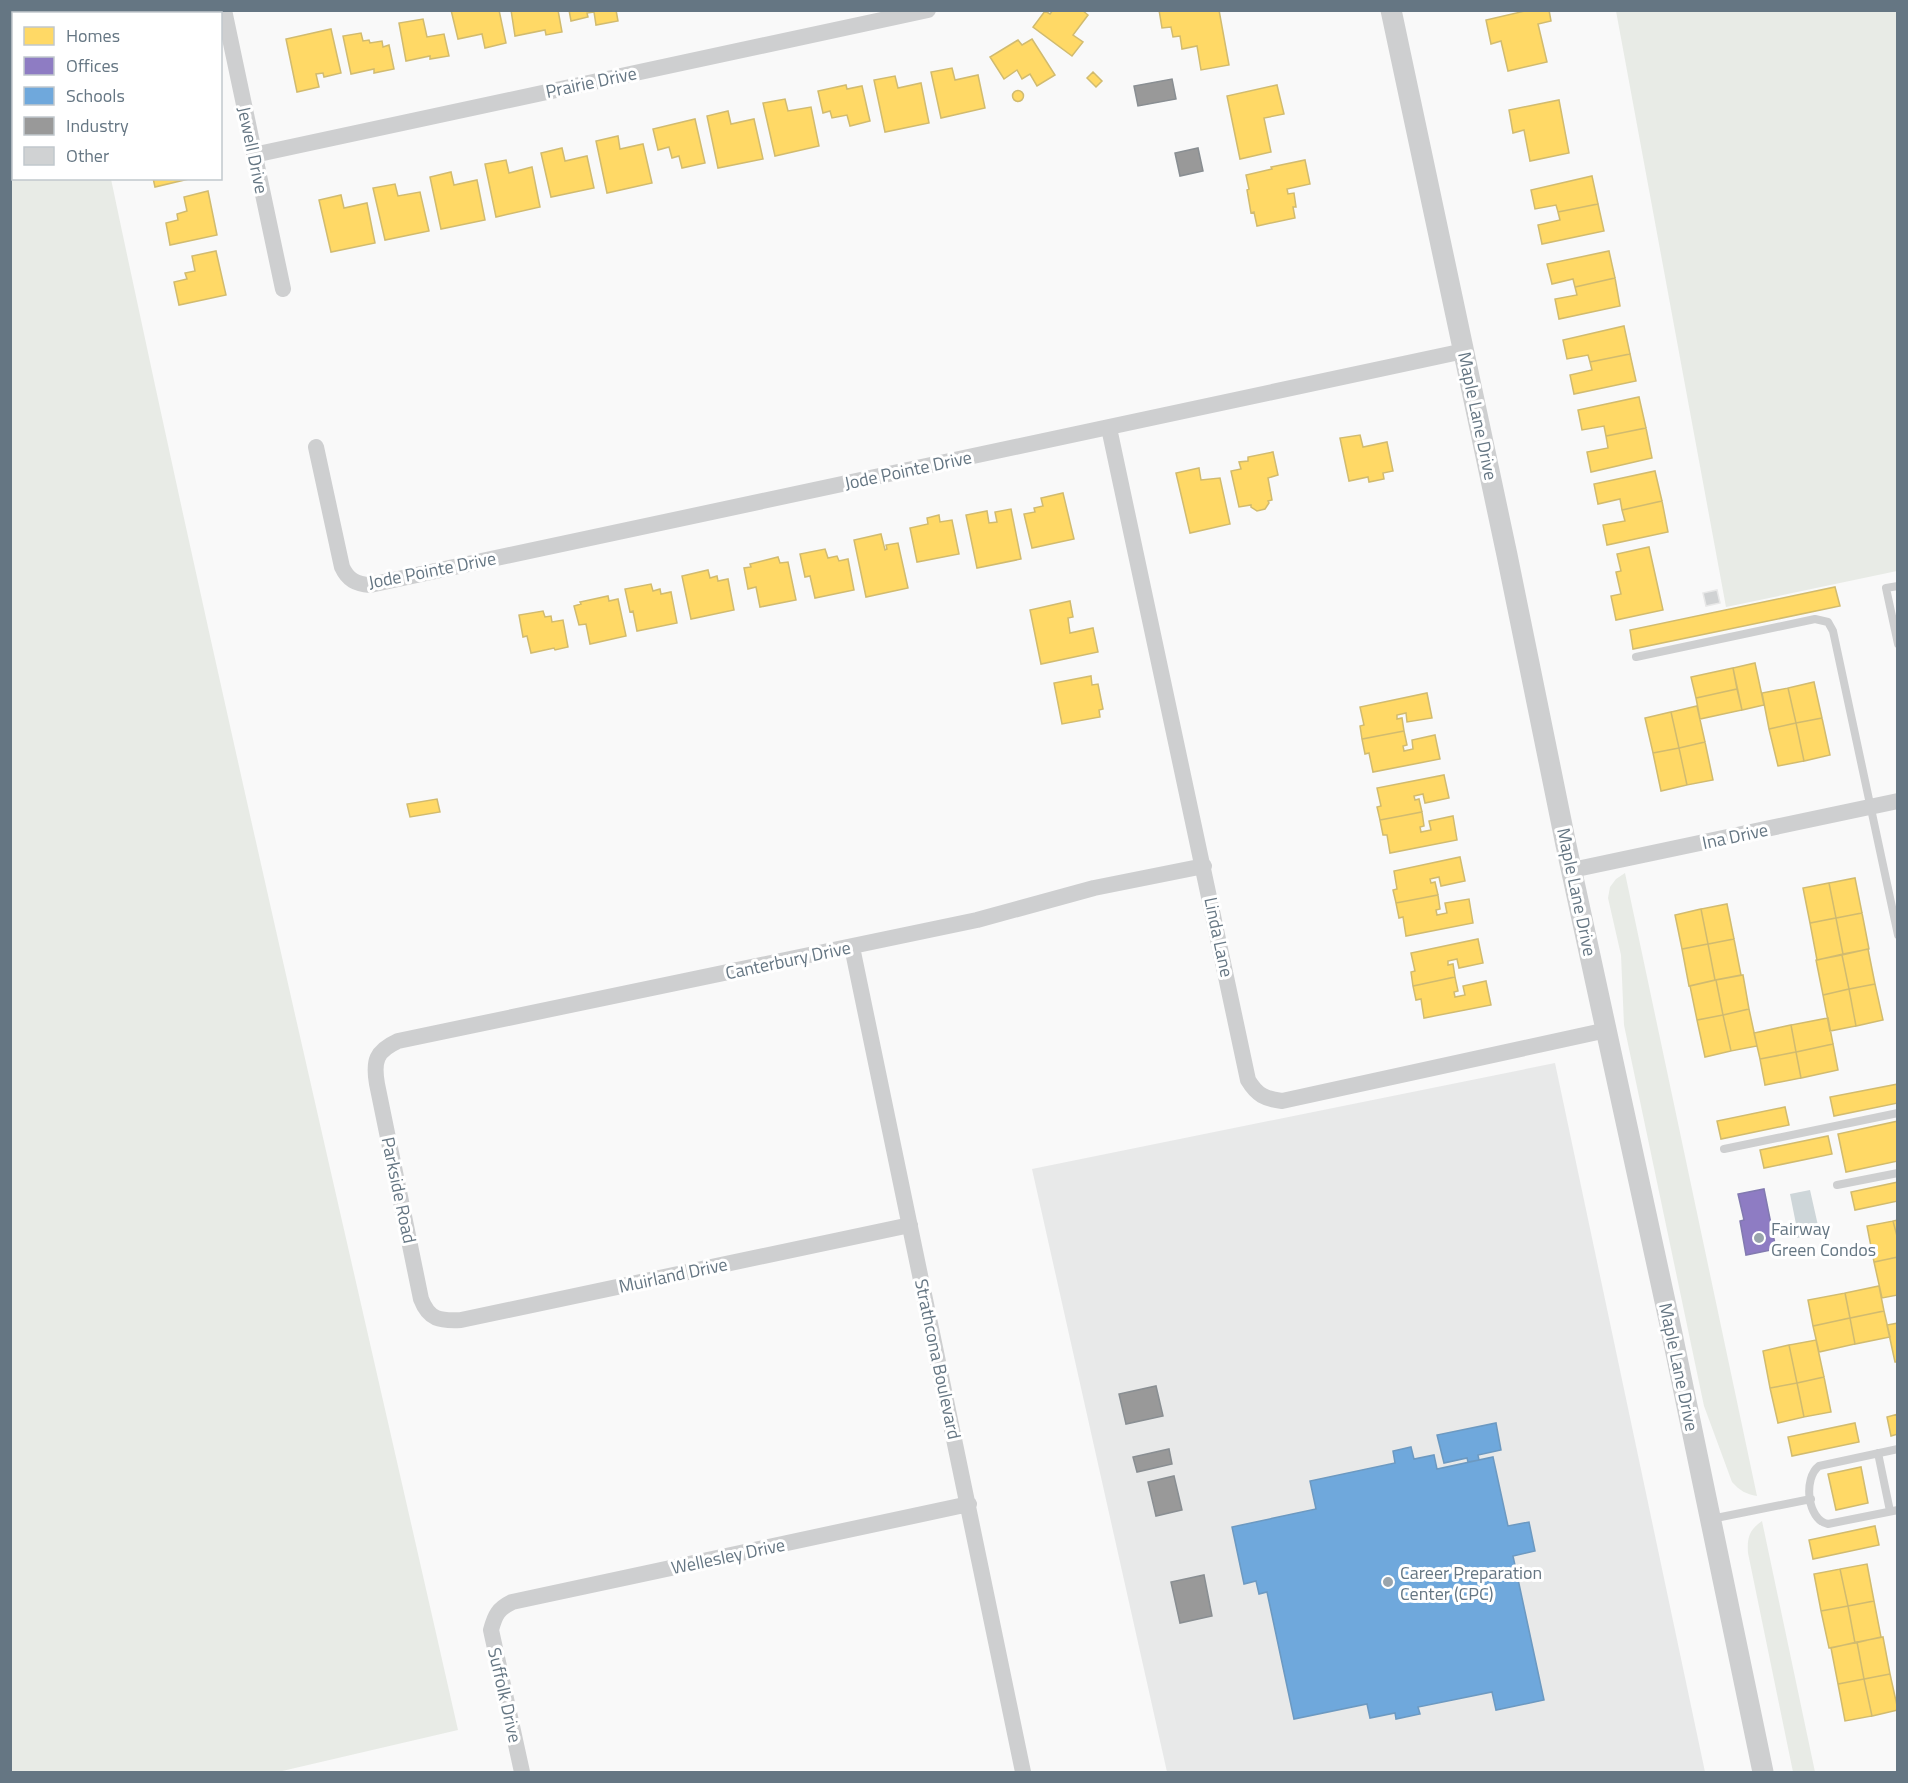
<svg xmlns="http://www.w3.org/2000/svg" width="1908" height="1783" viewBox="0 0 1908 1783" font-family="'Titillium Web',sans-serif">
  <rect width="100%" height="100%" fill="#f9f9f9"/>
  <!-- built -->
  <path fill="#e8e9e9" d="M1555,1063L1705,1772H1167L1032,1169Z"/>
  <!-- green -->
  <path fill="#e8ebe6" d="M76,11V13L14,14V178L111,179C220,697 341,1213 458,1730L278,1772H11L10,11Z
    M1616,11H1897V571L1726,607Z
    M1625,873L1757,1496C1746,1494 1740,1491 1732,1482L1704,1406L1624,1025L1621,955L1608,898L1610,887L1616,879Z
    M1762,1521L1815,1772H1793L1748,1553C1747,1538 1749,1530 1762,1521Z"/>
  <!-- water -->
  <path fill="#ced6d9" d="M1810,1190L1819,1230L1809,1233V1235L1797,1238L1794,1225L1796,1224L1790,1194Z"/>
  <!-- homes -->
  <path fill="#ffd966" stroke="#d1bb6f" stroke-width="1.5" d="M451,10H499L506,43L485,48L482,34L458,39Z
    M511,10H558L562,32L546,35L545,30L515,36Z
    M569,10H616L618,21L596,25L594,12L587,13L588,17L571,21Z
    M1053,10H1082L1088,15L1073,35L1083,42L1072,56L1033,27L1045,11L1050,14Z
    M1159,10H1219L1229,65L1201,70L1197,46L1182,49L1180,36L1173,37L1171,27L1162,28Z
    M1529,10H1549L1551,21L1538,24L1547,62L1508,71L1501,41L1491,44L1486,20Z
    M423,19L427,37L444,34L449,56L430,59V56L406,61L399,23Z
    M331,29L341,73L324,77L323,73L316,74L319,87L297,92L286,39Z
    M361,33L363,41L369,40L370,43L382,41L383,47L389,45L394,69L374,73V69L351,74L343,36Z
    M1032,39L1055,75L1037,86L1030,74L1022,79L1017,70L1004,79L990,57L1018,40L1022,45Z
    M952,68L955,80L978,75L985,108L941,118L931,72Z
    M1093,72L1102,81L1096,87L1087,78Z
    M895,76L898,88L921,83L929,123L885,132L874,80Z
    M846,85L847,89L862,86L870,121L850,126L847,115L832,118L830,111L823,113L818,91Z
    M1277,85L1284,114L1264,118L1271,152L1240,159L1227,96Z
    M1012.5 96a5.5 5.5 0 1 1 11 0a5.5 5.5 0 1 1-11 0Z
    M785,99L788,111L811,107L819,146L775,156L763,103Z
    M1559,100L1569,153L1530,161L1524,130L1513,133L1509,110Z
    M728,111L731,124L754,119L763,159L718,168L707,116Z
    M695,119L705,163L682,168L679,156L672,158L669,147L658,150L653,129Z
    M618,136L620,149L643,144L652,183L607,193L596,141Z
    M562,148L565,161L587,156L594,188L551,197L541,153Z
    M506,160L509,173L532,167L540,207L496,217L485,164Z
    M1305,160L1310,184L1287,189L1288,194L1294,193L1296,207H1293L1295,218L1257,226L1254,212L1251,213L1247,190L1249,189L1246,175L1272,169L1271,167Z
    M451,172L454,185L477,180L485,220L441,229L430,177Z
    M1592,176L1598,204L1558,212L1556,205L1535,209L1531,190Z
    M153,178H193L155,187Z
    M395,184L398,196L420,192L429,231L385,240L373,188Z
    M208,191L217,235L170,245L166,223L178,220L177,214L187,211L184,197Z
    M341,195L344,208L367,203L375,243L331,252L319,200Z
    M1598,204L1604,231L1542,244L1538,225L1560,220L1558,212Z
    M216,251L226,295L179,305L174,282L187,279L185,273L195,271L192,256Z
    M1609,251L1615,278L1575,287L1573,279L1552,284L1547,264Z
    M1615,278L1620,306L1559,319L1555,299L1577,295L1575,287Z
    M1624,326L1630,354L1590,362L1588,355L1567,359L1563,340Z
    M1630,354L1636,381L1574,394L1570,375L1592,370L1590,362Z
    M1639,397L1646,428L1606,436L1604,426L1582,430L1578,410Z
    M1646,428L1652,458L1591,472L1587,452L1608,448L1606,436Z
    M1360,435L1363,447L1387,442L1393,471L1383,473L1384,479L1369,482L1368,477L1349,481L1340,438Z
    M1273,452L1278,475L1268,478L1272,500L1268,501L1269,503L1265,509L1257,511L1251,507V505L1239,507L1231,471L1241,469L1239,462L1248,461V457Z
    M1199,468L1201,480L1220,478L1230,524L1190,533L1176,473Z
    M1655,471L1662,501L1622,510L1620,499L1598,504L1594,484Z
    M1063,493L1074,539L1032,548L1024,514L1035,512L1034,508L1043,506L1041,498Z
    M1662,501L1668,532L1607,545L1603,525L1625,521L1622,510Z
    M1011,509L1021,559L977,568L966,515L987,511L989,523L997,522L995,512Z
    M939,515L940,522L952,520L959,554L917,562L910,528L928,524L927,518Z
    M881,534L885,550L887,549L886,545L898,543L908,588L866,597L854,540Z
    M1649,547L1663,610L1616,620L1611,596L1621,594L1616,572L1621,571L1617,554Z
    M825,549L828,558L837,556L839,561L848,559L854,590L815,598L810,576L805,577L800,554Z
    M778,557L780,563L788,562L796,600L760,607L756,587L748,589L744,568L751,567L750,564Z
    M708,570L710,578L717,576L718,581L728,579L734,610L691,619L682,576Z
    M651,584L653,591L660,589L661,594L671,592L677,623L637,631L633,611L630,612L625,589Z
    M1835,587L1840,606L1633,649L1630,630Z
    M608,596L609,601L618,599L626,636L590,644L586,624L579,625L574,606L581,604L580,602Z
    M1070,601L1073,617L1068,618L1070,633L1093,628L1098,652L1041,664L1030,610Z
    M543,611L545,617L551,616L552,622L563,620L568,647L555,650L554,648L531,653L527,636L523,637L519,615Z
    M1755,663L1764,705L1742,710L1733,668Z
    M1733,668L1737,689L1696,698L1691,677Z
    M1091,676L1092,685L1098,684L1103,709L1099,710L1100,717L1062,724L1054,683Z
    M1814,682L1822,718L1796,723L1788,688Z
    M1788,688L1796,723L1769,729L1762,693Z
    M1737,689L1742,710L1700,719L1696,698Z
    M1427,693L1432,718L1407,722L1406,713L1397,715V719L1402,718L1404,731L1362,739L1360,726L1364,725L1360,707Z
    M1697,706L1705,742L1679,748L1671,712Z
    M1671,712L1679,748L1653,753L1645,718Z
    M1822,718L1830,755L1804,761L1796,723Z
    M1796,723L1804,761L1778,766L1769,729Z
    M1404,731L1407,745L1403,746L1404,751L1413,749L1412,740L1435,735L1440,759L1373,772L1369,753L1365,754L1362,739Z
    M1705,742L1713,780L1687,785L1679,748Z
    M1679,748L1687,785L1661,791L1653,753Z
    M1444,775L1449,798L1425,803L1423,794L1414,796L1415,800L1419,799L1422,812L1380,820L1377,807L1381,806L1377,788Z
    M437,799L440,812L410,817L407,804Z
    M1422,812L1424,826L1420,827L1421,832L1431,830L1429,821L1453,816L1457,840L1390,853L1387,835H1383L1380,820Z
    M1460,857L1465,881L1441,886L1439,877L1430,879L1431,883L1435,882L1438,895L1396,903L1393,890L1397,889L1394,871Z
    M1855,878L1862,913L1836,918L1829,883Z
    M1829,883L1836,918L1810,923L1803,888Z
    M1438,895L1440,909L1436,910L1437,915L1447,913L1445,903L1469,899L1473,923L1406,936L1403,917L1399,918L1396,903Z
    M1727,904L1734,939L1708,944L1701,909Z
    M1701,909L1708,944L1682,949L1675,915Z
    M1862,913L1869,949L1843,954L1836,918Z
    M1836,918L1843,954L1817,960L1810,923Z
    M1478,939L1483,963L1459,968L1457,959L1448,961V965L1453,964L1455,977L1413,986L1411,972L1415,971L1411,953Z
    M1734,939L1741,975L1715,980L1708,944Z
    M1708,944L1715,980L1689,986L1682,949Z
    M1868,949L1875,984L1849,989L1842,955Z
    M1842,955L1849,989L1823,995L1816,960Z
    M1743,975L1749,1009L1723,1015L1716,980Z
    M1455,977L1458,991L1454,992L1455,997L1465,995L1463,986L1486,981L1491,1005L1424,1018L1421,999L1416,1000L1413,986Z
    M1716,980L1723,1015L1697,1020L1690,986Z
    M1875,984L1883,1020L1856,1026L1849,989Z
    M1849,989L1856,1026L1830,1031L1823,995Z
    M1749,1009L1757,1046L1731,1051L1723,1015Z
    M1723,1015L1731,1051L1705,1057L1697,1020Z
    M1828,1018L1833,1044L1796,1052L1791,1025Z
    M1791,1025L1796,1052L1760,1059L1754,1033Z
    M1833,1044L1838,1070L1801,1078L1796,1052Z
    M1796,1052L1801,1078L1765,1085L1760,1059Z
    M1898,1084V1103L1834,1116L1830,1097Z
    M1785,1107L1789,1125L1721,1139L1717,1121Z
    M1898,1121V1161L1846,1172L1838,1134Z
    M1828,1136L1832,1154L1764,1168L1760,1150Z
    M1898,1182V1201L1855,1210L1851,1192Z
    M1898,1220V1240L1893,1221Z
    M1893,1221L1898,1240V1257L1874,1262L1867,1226Z
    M1898,1257V1295L1882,1298L1874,1262Z
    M1879,1286L1884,1311L1850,1318L1845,1293Z
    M1845,1293L1850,1318L1813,1326L1808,1300Z
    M1884,1311L1890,1337L1855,1344L1850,1318Z
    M1850,1318L1855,1344L1819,1352L1813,1326Z
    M1898,1323V1362H1895L1887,1325Z
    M1816,1340L1824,1377L1797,1383L1789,1345Z
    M1789,1345L1797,1383L1770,1388L1763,1351Z
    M1824,1377L1831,1412L1804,1417L1797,1383Z
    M1797,1383L1804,1417L1778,1423L1770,1388Z
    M1898,1414V1434L1891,1436L1887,1417Z
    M1855,1423L1859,1442L1792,1456L1788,1437Z
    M1861,1467L1868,1503L1836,1510L1828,1474Z
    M1875,1526L1879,1545L1813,1559L1809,1540Z
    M1867,1564L1874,1601L1848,1606L1840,1569Z
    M1840,1569L1848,1606L1821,1611L1814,1574Z
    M1874,1601L1881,1637L1855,1643L1848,1606Z
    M1848,1606L1855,1643L1829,1648L1821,1611Z
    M1883,1637L1890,1674L1864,1679L1857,1642Z
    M1857,1642L1864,1679L1838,1684L1831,1648Z
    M1890,1674L1898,1710L1872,1716L1864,1679Z
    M1864,1679L1872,1716L1845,1721L1838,1684Z"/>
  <!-- offices -->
  <path fill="#8e7cc3" stroke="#827ab0" stroke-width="1.5" d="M1764,1189L1776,1249L1746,1255L1740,1221L1744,1220L1738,1194Z"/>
  <!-- schools -->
  <path fill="#6fa8dc" stroke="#6c99c1" stroke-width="1.5" d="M1496,1423L1501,1450L1478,1455L1479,1460L1468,1462L1467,1458L1444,1463L1437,1435Z
    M1411,1447L1414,1459L1434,1455L1437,1469L1493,1457L1508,1526L1529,1522L1535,1551L1513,1556L1544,1700L1496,1710L1492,1692L1418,1707L1420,1714L1396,1719L1395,1713L1370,1718L1367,1704L1294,1719L1267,1592L1259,1594L1256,1581L1244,1584L1232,1527L1316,1509L1310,1481L1395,1463L1393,1451Z"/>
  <!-- industry -->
  <path fill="#999" stroke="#898e92" stroke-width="1.5" d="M1172,79L1176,99L1138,106L1134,86Z
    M1198,148L1203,171L1180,176L1175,153Z
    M1156,1386L1163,1416L1126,1424L1119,1394Z
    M1169,1449L1172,1464L1137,1472L1133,1457Z
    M1174,1476L1182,1510L1156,1516L1148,1482Z
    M1204,1575L1212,1616L1180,1623L1171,1582Z"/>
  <!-- building -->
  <path fill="#d0d2d3" stroke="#e8e8e8" stroke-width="1.5" d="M1717,590L1720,603L1706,606L1703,593Z"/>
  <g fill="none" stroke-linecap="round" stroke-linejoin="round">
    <!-- service -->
    <path stroke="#cecfd0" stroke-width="8" d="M1898,586L1886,588L1898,644
      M1636,657L1815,619L1828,622L1833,631L1898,935
      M1724,1149L1898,1113
      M1837,1185L1898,1173
      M1898,1449L1819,1466C1803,1478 1807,1520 1828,1524L1898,1510
      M1878,1453L1890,1511
      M1711,1519L1811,1499"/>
    <!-- minor -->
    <path stroke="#cecfd0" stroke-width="16" d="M224,10L283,289
      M254,155L928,10
      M1109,428L1248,1080C1257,1095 1265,1099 1282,1101L1607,1030
      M316,447L342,567C348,580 356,584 370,585L1464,351
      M1572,870L1898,801
      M852,947L1023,1772
      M910,1225L461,1320C440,1321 429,1320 421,1299L377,1084C373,1061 376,1051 398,1041L977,920L1094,888L1204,866
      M522,1772L491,1630C495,1615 498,1609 512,1602L969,1504"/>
    <!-- tertiary -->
    <path stroke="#cecfd0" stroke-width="21" d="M1391,10L1507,555L1566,845L1671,1329L1763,1772"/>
  </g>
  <!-- markers -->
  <g fill="#99a4ac" stroke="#fff" stroke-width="2">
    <circle cx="1759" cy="1238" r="6"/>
    <circle cx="1388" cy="1582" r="6"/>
  </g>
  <g text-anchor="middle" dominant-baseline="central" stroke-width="6" stroke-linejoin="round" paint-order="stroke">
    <!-- street labels -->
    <g font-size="18" fill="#657683" stroke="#fff">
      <text transform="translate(591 82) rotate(-12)">Prairie Drive</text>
      <text transform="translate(253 150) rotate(78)">Jewell Drive</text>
      <text transform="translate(1478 416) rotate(78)">Maple Lane Drive</text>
      <text transform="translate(908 470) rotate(-12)">Jode Pointe Drive</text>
      <text transform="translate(432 570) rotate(-11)">Jode Pointe Drive</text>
      <text transform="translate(1735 836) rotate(-12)">Ina Drive</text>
      <text transform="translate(1577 892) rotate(78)">Maple Lane Drive</text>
      <text transform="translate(1219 937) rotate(78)">Linda Lane</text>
      <text transform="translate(788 960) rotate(-12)">Canterbury Drive</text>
      <text transform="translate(399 1190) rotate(78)">Parkside Road</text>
      <text transform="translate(673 1275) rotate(-12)">Muirland Drive</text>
      <text transform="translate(938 1359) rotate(78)">Strathcona Boulevard</text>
      <text transform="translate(1679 1367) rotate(78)">Maple Lane Drive</text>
      <text transform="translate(728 1556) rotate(-12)">Wellesley Drive</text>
      <text transform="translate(505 1695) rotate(77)">Suffolk Drive</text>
    </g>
    <!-- poi labels -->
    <g font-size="18" fill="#657683" stroke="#fff" text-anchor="start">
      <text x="1771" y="1228">Fairway<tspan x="1771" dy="21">Green Condos</tspan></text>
      <text x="1400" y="1572">Career Preparation<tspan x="1400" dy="21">Center (CPC)</tspan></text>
    </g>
  </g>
  <!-- border -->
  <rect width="1908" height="1783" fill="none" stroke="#657683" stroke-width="24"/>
  <!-- legend -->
  <rect x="12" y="12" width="210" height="168" fill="#ffffff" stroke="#c1c8cd" stroke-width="1.5"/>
  <rect x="24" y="27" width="30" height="18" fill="#ffd966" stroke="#c1c8cd" stroke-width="1.5"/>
  <text x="66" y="42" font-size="18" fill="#657683">Homes</text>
  <rect x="24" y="57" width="30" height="18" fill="#8e7cc3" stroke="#c1c8cd" stroke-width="1.5"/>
  <text x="66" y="72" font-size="18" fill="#657683">Offices</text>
  <rect x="24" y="87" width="30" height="18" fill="#6fa8dc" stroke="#c1c8cd" stroke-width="1.5"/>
  <text x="66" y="102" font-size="18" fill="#657683">Schools</text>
  <rect x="24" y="117" width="30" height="18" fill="#999999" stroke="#c1c8cd" stroke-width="1.5"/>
  <text x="66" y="132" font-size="18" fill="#657683">Industry</text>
  <rect x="24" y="147" width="30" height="18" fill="#d0d2d3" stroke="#c1c8cd" stroke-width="1.5"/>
  <text x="66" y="162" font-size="18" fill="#657683">Other</text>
</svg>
